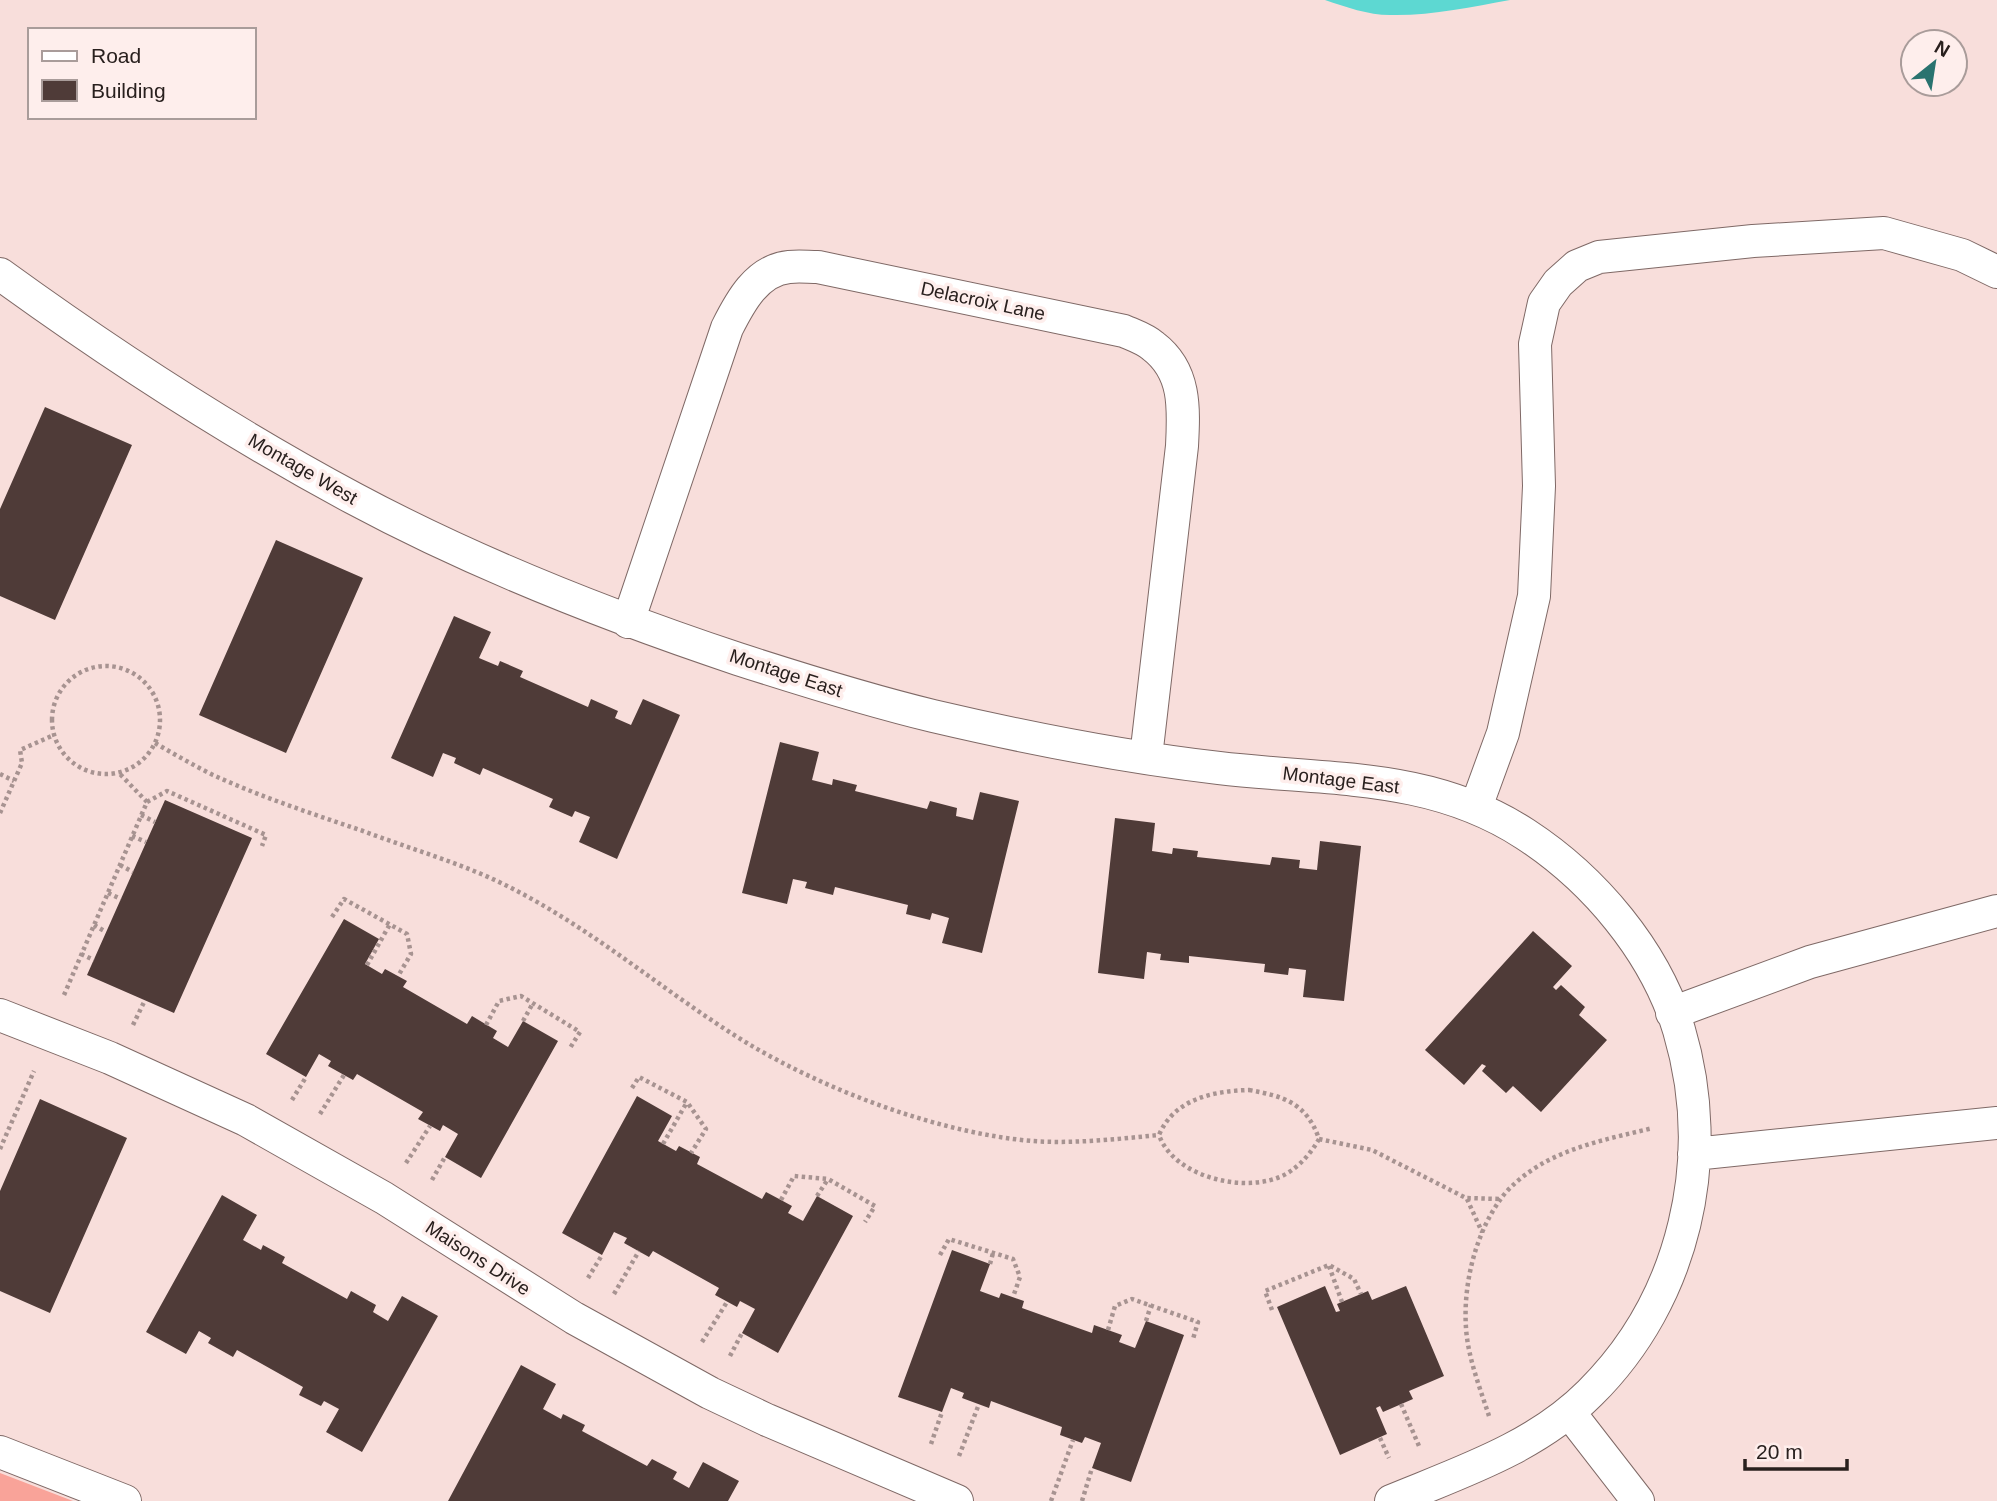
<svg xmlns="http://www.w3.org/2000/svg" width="1997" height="1501" viewBox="0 0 1997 1501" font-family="Helvetica,sans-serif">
  <rect width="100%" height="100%" fill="#f8dedb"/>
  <!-- green -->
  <path fill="#f9a399" d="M0,1473L73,1501H0Z"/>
  <!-- water -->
  <path fill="#5dd8d2" d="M1325,0H1510C1471,7 1430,16 1390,15C1368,15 1346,7 1325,0Z"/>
  <!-- building -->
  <path fill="#4f3b38" d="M45,407L132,445L55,620L0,596V509Z
    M276,540L363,578L286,753L199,715Z
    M454,616L491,632L479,658L498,666L500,661L523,671L520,677L588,707L591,699L618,711L615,718L631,725L643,699L680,715L617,859L579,842L590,817L575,811L572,817L549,807L553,799L483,768L480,775L454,763L456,758L443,753L433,777L391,758Z
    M780,742L819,752L812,780L832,785L833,779L857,785L855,791L927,809L930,801L957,808L956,816L973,820L980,792L1019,801L982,953L942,943L949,918L932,913L930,920L906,914L908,905L835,887L833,895L805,888L807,882L793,879L787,904L742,893Z
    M165,800L252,838L174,1013L87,975Z
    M1115,818L1155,823L1152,851L1172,854L1173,848L1198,851L1197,857L1270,865L1272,857L1300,860L1299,868L1317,870L1320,841L1361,846L1344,1001L1303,997L1306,970L1289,968L1288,975L1264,972L1265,964L1189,956V963L1160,960L1161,954L1147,952L1144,979L1098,973Z
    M344,919L379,939L365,964L382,974L385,969L407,981L403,987L467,1024L472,1016L497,1031L493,1038L508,1047L523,1021L558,1041L481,1178L445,1157L458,1134L443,1125L440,1131L418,1119L423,1112L357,1074L353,1080L328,1066L331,1061L319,1054L306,1077L266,1054Z
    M1533,931L1572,966L1553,987L1556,990L1561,985L1585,1007L1579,1015L1607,1040L1541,1112L1513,1086L1506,1093L1482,1071L1486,1066L1482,1064L1464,1085L1425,1050Z
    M637,1096L672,1116L658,1141L676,1151L679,1146L700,1157L697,1164L762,1199L766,1192L781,1200L792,1206L788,1213L803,1221L817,1196L853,1216L778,1353L742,1333L755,1309L740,1301L737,1307L715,1295L719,1288L653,1251L649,1257L624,1243L627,1238L614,1232L602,1255L562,1233Z
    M40,1099L127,1138L50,1313L0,1291V1191Z
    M222,1195L257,1215L243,1240L261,1250L263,1245L285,1257L282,1263L347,1299L351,1291L376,1305L373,1312L388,1321L402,1296L438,1316L362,1452L326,1432L339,1409L324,1401L321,1406L299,1395L303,1387L237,1350L233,1357L208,1343L211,1338L199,1331L186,1354L146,1332Z
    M952,1250L990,1264L980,1291L999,1298L1001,1293L1024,1301L1022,1308L1092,1333L1094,1325L1122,1335L1119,1342L1135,1348L1146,1321L1184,1335L1131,1482L1092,1468L1101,1443L1085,1437L1082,1443L1060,1435L1062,1427L991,1401L989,1408L962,1398L964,1393L951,1388L942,1412L898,1397Z
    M1325,1286L1336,1312L1340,1311L1337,1304L1368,1291L1372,1300L1406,1286L1444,1376L1409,1391L1413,1399L1383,1412L1380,1406L1376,1408L1387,1434L1340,1455L1277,1307Z
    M521,1365L556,1384L543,1409L561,1419L563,1414L585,1425L582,1431L647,1466L652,1459L677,1472L673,1479L689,1488L703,1462L739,1481L728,1501H448Z"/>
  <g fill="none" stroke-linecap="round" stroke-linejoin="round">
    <!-- minor casing -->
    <g stroke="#7f6966" stroke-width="34">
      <path id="minor" d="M0,274C113,356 230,432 353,498C476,564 606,615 738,659C803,680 867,700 933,716C1027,738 1123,757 1219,768C1327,781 1430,772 1525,834C1594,879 1655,951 1679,1030C1717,1158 1685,1299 1590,1393C1535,1448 1461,1472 1391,1501
        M628,622L727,328C740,302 757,270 789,267C799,266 808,267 818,267L1124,331C1133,335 1145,339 1153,346C1186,371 1184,408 1182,446L1146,757
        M1476,807L1503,733L1534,596L1539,486L1535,344L1544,303L1558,283L1577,266L1599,257L1753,241L1884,233L1962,255L1997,272
        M1672,1013L1810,962L1997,911
        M0,1015L110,1058L246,1120L384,1198L574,1318L710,1393L767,1420L957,1501
        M1694,1154L1997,1123
        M1569,1412L1638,1501
        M0,1452L125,1501"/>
    </g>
    <!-- path -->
    <path stroke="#a79391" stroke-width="4.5" stroke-dasharray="3.5 3.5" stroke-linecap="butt" d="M52 720a54 54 0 1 1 108 0a54 54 0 1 1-108 0Z
      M155,743C174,754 193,765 213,775C261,797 313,814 363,831C408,848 454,861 497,881C588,924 662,991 747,1043C827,1091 939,1133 1032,1141C1074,1144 1117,1139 1159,1135
      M0,774L14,781
      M147,802L167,791L266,835L262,846
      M0,813L22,763L20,750L54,735
      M141,815L155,822
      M132,836L146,842
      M120,865L133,872
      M108,893L121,899
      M332,917L344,899L407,934L411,954L398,976
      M94,925L106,932
      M81,954L94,960
      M367,965L390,924
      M64,995L147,802L118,772
      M523,1021L533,1003
      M133,1025L145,1000
      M486,1025L499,1001L521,996L580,1032L570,1048
      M632,1088L639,1077L687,1102L706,1129L691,1153
      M1249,1090C1283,1096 1307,1103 1319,1139C1311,1153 1301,1165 1286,1174C1248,1195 1174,1178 1159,1135C1174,1099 1213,1091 1249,1090Z
      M292,1100L306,1077
      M320,1114L344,1075
      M1319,1139L1372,1150L1466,1198L1500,1199
      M663,1144L687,1102
      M0,1149L34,1071
      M406,1163L430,1126
      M432,1180L445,1157
      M817,1196L828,1179
      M1467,1199L1482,1232
      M781,1200L794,1176L828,1179L875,1206L865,1222
      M940,1255L949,1239L1013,1259L1020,1277L1013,1297
      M990,1264L993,1253
      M1329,1266L1342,1302
      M588,1278L602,1255
      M614,1294L639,1251
      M1272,1310L1265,1291L1329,1265L1354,1279L1361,1294
      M1146,1321L1151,1305
      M1108,1330L1115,1306L1132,1299L1198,1322L1193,1339
      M702,1342L727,1302
      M730,1356L742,1333
      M1401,1404L1419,1446
      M1489,1416C1480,1388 1468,1358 1466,1328C1463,1285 1475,1235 1500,1200C1510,1185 1529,1171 1545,1162C1579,1144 1616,1137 1653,1128
      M1380,1438L1389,1458
      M931,1444L942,1412
      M959,1456L979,1404
      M1051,1501L1073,1440
      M1082,1501L1092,1468"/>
    <!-- minor -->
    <use href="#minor" stroke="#fff" stroke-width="32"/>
  </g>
  <g text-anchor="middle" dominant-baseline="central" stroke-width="7" stroke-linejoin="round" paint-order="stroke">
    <!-- street labels -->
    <g font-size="19" fill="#29201e" stroke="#feeeec">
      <text transform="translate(983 301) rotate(12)">Delacroix Lane</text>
      <text transform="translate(303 469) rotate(30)">Montage West</text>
      <text transform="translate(786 673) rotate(18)">Montage East</text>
      <text transform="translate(1341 780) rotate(7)">Montage East</text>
      <text transform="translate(478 1258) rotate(33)">Maisons Drive</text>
    </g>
  </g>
  <!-- legend -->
  <rect x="28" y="28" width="228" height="91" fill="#feeeec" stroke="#a99c9a" stroke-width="2"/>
  <rect x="42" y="51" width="35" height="10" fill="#ffffff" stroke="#a99c9a" stroke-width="2"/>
  <text x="91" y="63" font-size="21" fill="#29201e">Road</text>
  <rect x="42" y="80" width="35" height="21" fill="#4f3b38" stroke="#a99c9a" stroke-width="2"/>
  <text x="91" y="98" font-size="21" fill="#29201e">Building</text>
  <!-- north arrow -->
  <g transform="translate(1934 63) rotate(30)"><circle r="33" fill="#feeeec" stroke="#a99c9a" stroke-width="2"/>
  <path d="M0-5L12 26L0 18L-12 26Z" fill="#29736f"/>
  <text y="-10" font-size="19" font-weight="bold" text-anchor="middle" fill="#29201e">N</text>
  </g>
  <!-- scale -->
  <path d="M1745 1459v10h102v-10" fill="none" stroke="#29201e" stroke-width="3.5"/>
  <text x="1756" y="1459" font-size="21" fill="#29201e" stroke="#feeeec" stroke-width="5" paint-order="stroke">20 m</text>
</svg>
